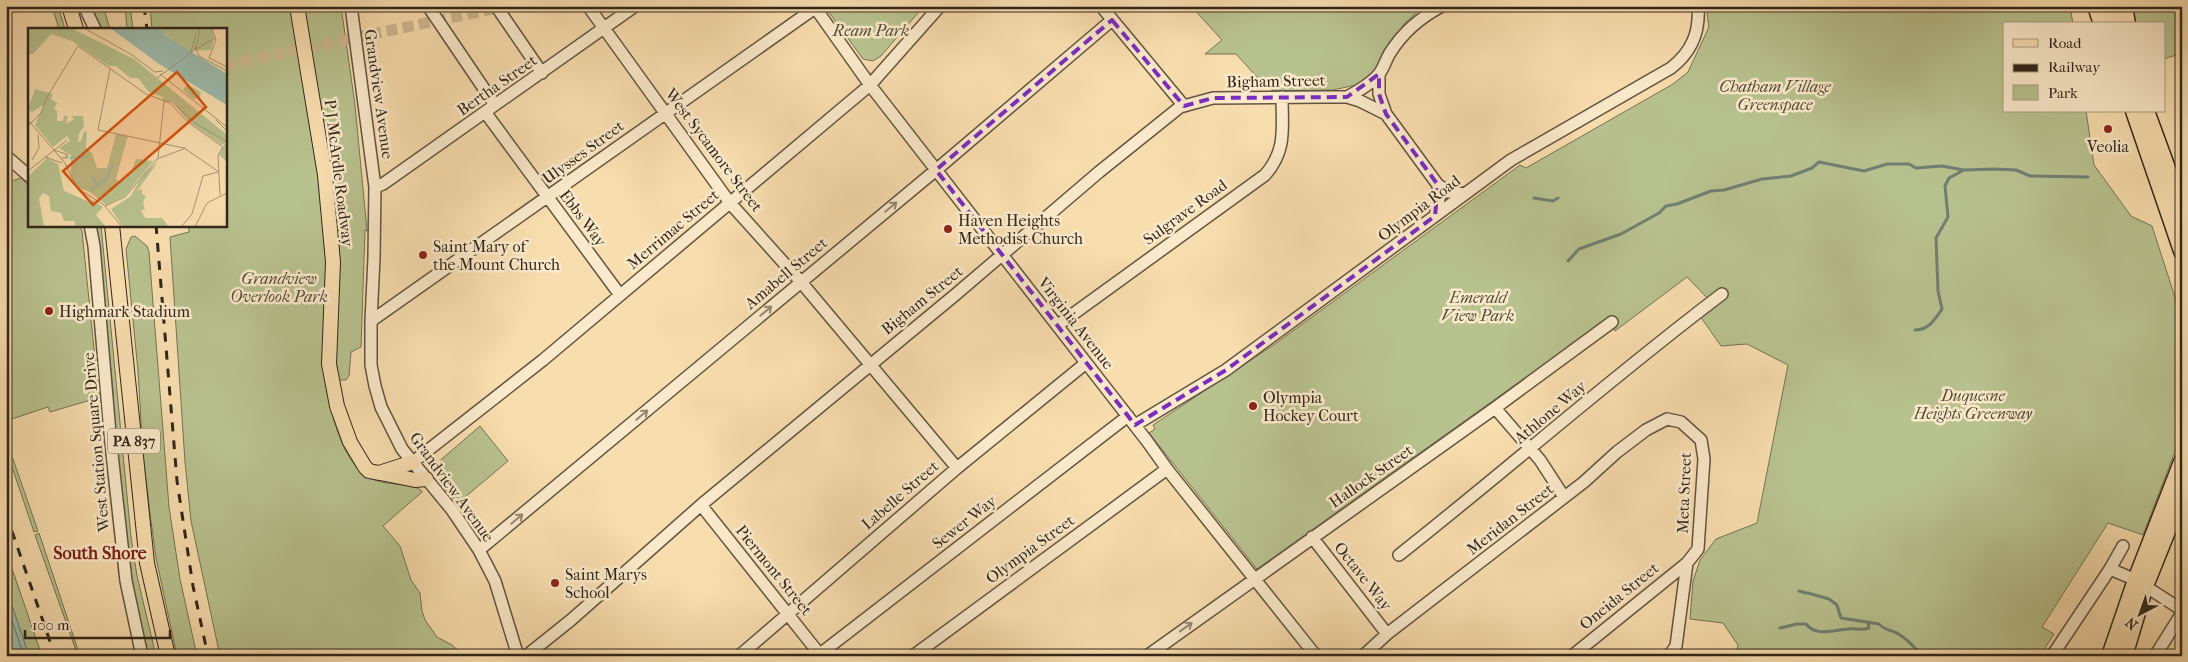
<svg xmlns="http://www.w3.org/2000/svg" width="2188" height="662" viewBox="0 0 2188 662" font-family="'IM FELL French Canon',serif">
  <rect width="100%" height="100%" fill="#f8ddae"/>
  <filter id="stains"><feTurbulence type="fractalNoise" baseFrequency=".004" numOctaves="4"/><feColorMatrix values="0 0 0 0 .2 0 0 0 0 .09 0 0 0 0 .02 0 0 0 .5 -.17"/></filter>
  <radialGradient id="worn" r=".72"><stop offset=".6" stop-color="#630" stop-opacity="0"/><stop offset="1" stop-color="#630" stop-opacity=".3"/></radialGradient>
  <!-- green -->
  <path fill="#b8c28f" stroke="#747455" d="M52,6H58L65,29H59Z
    M90,6H103L110,29H94Z
    M125,6H130L133,29H127Z
    M150,6H341L355,105L367,231L365,230L361,347L351,352L349,376L346,380H339L335,355L322,359C326,392 338,465 372,479C387,486 407,482 421,490L422,492L383,526L400,546L411,580L420,593L422,611L425,620L437,637L452,645L464,656H277L269,651L257,656H220L191,521L185,462L170,237L189,232V225H225V29H152Z
    M835,6H924L881,56L873,61L863,59L828,11Z
    M1191,6H1423L1402,26L1404,28L1373,72L1356,85L1333,90L1272,91V88H1267L1236,54H1205L1222,40Z
    M1706,6H2070L2073,24H2004V111H2086L2094,165L2131,216L2152,226L2182,319V433L2143,535L2108,523L2042,627L2054,634L2045,648L2048,651L2045,656H1735L1738,645L1723,623L1690,619L1693,581L1700,560L1716,539L1757,523L1788,365L1747,344L1721,346L1700,316L1714,305L1687,277L1615,331L1606,320L1257,569L1149,433L1155,429L1153,425L1275,344L1520,165L1526,168L1673,84L1688,72L1709,27Z
    M2123,6H2182V53L2164,59V24H2130Z
    M21,178L29,186V225H79L82,231L98,388H100L101,397L50,412L48,407L6,421V183Z
    M96,225H101L131,537L137,576L156,656H147L131,576L114,427L113,391Z
    M135,236L147,246L149,252L169,507L180,579L197,656H177L156,558L151,521L143,455L138,371L126,249L131,237Z
    M480,426L508,461L458,503C449,493 432,479 436,464Z
    M6,439L38,531L34,532L6,449Z
    M39,533L80,656H78L35,535Z
    M6,551L42,656H29L6,588Z"/>
  <!-- water -->
  <path fill="#9dbbad" stroke="#717f73" d="M6,588L29,656H6Z"/>
  <g fill="none" stroke-linecap="round" stroke-linejoin="round">
    <!-- shore -->
    <path stroke="#667064" stroke-width="1" d="M6,603L24,656"/>
    <!-- stream -->
    <path stroke="#717f73" stroke-width="3" d="M1534,198L1553,201L1558,198
      M1568,261L1579,249L1621,234L1659,213L1666,206L1677,204L1711,191L1724,190L1762,179L1791,176L1812,168L1819,162L1864,171L1887,164H1909L1916,168L1942,166L1964,170
      M1915,330C1929,330 1934,320 1942,309L1938,291L1936,238L1948,217L1945,186L1949,178L1964,170L1994,169L2016,170L2030,176L2088,177
      M1799,591L1806,593
      M1808,593L1829,599L1837,605L1841,618L1879,624C1885,630 1890,630 1897,633C1907,639 1915,647 1921,656
      M1799,624H1806C1816,637 1834,630 1848,629C1856,628 1862,631 1869,628L1868,623
      M1780,628L1797,624"/>
    <!-- minor-tunnel -->
    <path stroke="#d0b891" stroke-width="11" stroke-dasharray="11 5.5" stroke-linecap="butt" d="M225,65L507,6"/>
    <!-- minor casing -->
    <g stroke="#625440" stroke-width="14">
      <path id="minor" d="M84,6L95,29
        M351,6L375,187L374,258L371,321V365L375,386L381,407L402,449L452,510L479,550L495,581L518,656
        M428,6L495,105
        M496,6L542,73
        M588,6L730,203L801,282L957,468
        M814,6L870,85L1147,441L1167,469L1316,656
        M1101,6L1184,106
        M1379,74V94L1386,114
        M1347,97C1358,91 1371,84 1379,74C1384,68 1386,59 1390,53C1403,32 1421,17 1442,6
        M485,112L620,295
        M6,156L29,176
        M375,187L383,184L635,6
        M1435,216L1439,199L1438,185
        M90,225L94,246L111,445L126,581L142,656
        M371,321L815,8
        M1058,325L1265,175C1287,150 1282,128 1282,97
        M1495,408L1540,460L1564,497
        M1135,425L1226,370L1511,160L1671,68C1692,52 1700,32 1698,6
        M413,462L543,360L870,85L940,6
        M701,505L821,656
        M1312,537L1387,634
        M479,550L936,170L1112,20
        M1399,555C1508,469 1612,377 1722,294
        M2110,569L2136,580
        M2145,586L2182,610
        M820,654L1128,416
        M526,656L571,620L701,505L955,295L1099,172L1180,107L1213,98L1324,97H1347L1360,101L1386,114L1438,185L1449,192L1465,194
        M739,656L957,468L1086,363
        M913,656L1167,469
        M1147,656L1495,408L1612,322
        M1363,656L1387,634L1584,482L1617,452L1646,430L1667,419L1681,422L1701,440L1704,459L1698,549L1687,563L1676,646L1669,656
        M1572,656L1687,563
        M2052,656L2110,569L2123,546
        M2155,656L2182,613"/>
    </g>
    <!-- major casing -->
    <g stroke="#30261b" stroke-width="16">
      <path id="major" d="M69,6L76,29
        M297,6L325,175L333,262L329,364L337,406L350,442L365,467L369,471L379,473L413,462
        M112,225L147,563L168,656
        M380,473L415,480L426,479"/>
    </g>
    <!-- highway casing -->
    <g stroke="#30261b" stroke-width="19">
      <path id="highway" d="M2096,6L2102,24
        M2108,6L2114,24
        M2124,6L2127,24
        M2134,111L2182,251
        M2146,111L2182,209
        M2110,656L2136,580L2182,462
        M2124,656L2145,586L2182,494"/>
    </g>
    <!-- minor -->
    <use href="#minor" stroke="#fae9ca" stroke-width="11"/>
    <!-- major -->
    <use href="#major" stroke="#f8ddae" stroke-width="14"/>
    <!-- highway -->
    <use href="#highway" stroke="#f8ddae" stroke-width="16"/>
    <!-- rail -->
    <path stroke="#30261b" stroke-width="3" stroke-dasharray="9 9" stroke-linecap="butt" d="M144,6L147,29
      M156,225L177,481L193,586L208,656
      M6,514L55,656"/>
  </g>
  <!-- one-way arrows -->
  <defs><path id="oneway-shaft" d="M-6 0H5M1.5-3L5.5 0L1.5 3" fill="none" stroke-width="1.6" stroke-linecap="round" stroke-linejoin="round" transform="scale(1.25)"/></defs>
  <g stroke="#958872">
    <use href="#oneway-shaft" transform="translate(891 207) rotate(-40)"/>
    <use href="#oneway-shaft" transform="translate(766 311) rotate(-40)"/>
    <use href="#oneway-shaft" transform="translate(642 415) rotate(-40)"/>
    <use href="#oneway-shaft" transform="translate(517 519) rotate(-40)"/>
    <use href="#oneway-shaft" transform="translate(1186 627) rotate(-36)"/>
  </g>
  <!-- marked area -->
  <path fill="none" stroke="#7b2cbf" stroke-width="4" stroke-dasharray="10 6" stroke-linejoin="round" d="M1112,20L1184,106L1213,98L1347,97L1379,74V94L1386,114L1438,185L1435,216L1226,370L1135,425L936,170Z"/>
  <!-- markers -->
  <g fill="#8f2418" stroke="#fae9ca" stroke-width="2">
    <circle cx="2108" cy="129" r="5"/>
    <circle cx="948" cy="229" r="5"/>
    <circle cx="423" cy="255" r="5"/>
    <circle cx="49" cy="311" r="5"/>
    <circle cx="1253" cy="406" r="5"/>
    <circle cx="555" cy="583" r="5"/>
  </g>
  <g text-anchor="middle" dominant-baseline="central" stroke-width="5" stroke-linejoin="round" paint-order="stroke">
    <!-- shield labels -->
    <rect fill="#fae9ca" stroke="#6d6050" stroke-width="1" x="108" y="428.5" width="52" height="25" rx="4"/>
    <g font-size="15" font-weight="bold" fill="#30261b">
      <text x="134" y="441">PA 837</text>
    </g>
    <!-- park labels -->
    <g font-size="16" font-style="italic" fill="#524d38" stroke="#fae9ca">
      <text x="871" y="30">Ream Park</text>
      <text x="1775" y="86">Chatham Village<tspan x="1775" dy="18">Greenspace</tspan></text>
      <text x="279" y="278">Grandview<tspan x="279" dy="18">Overlook Park</tspan></text>
      <text x="1478" y="297">Emerald<tspan x="1478" dy="18">View Park</tspan></text>
      <text x="1973" y="395">Duquesne<tspan x="1973" dy="18">Heights Greenway</tspan></text>
    </g>
    <!-- street labels -->
    <g font-size="16" fill="#30261b" stroke="#fae9ca">
      <text transform="translate(1276 81) rotate(-1)">Bigham Street</text>
      <text transform="translate(497 85) rotate(-35)">Bertha Street</text>
      <text transform="translate(379 94) rotate(82)">Grandview Avenue</text>
      <text transform="translate(714 150) rotate(53)">West Sycamore Street</text>
      <text transform="translate(583 152) rotate(-36)">Ulysses Street</text>
      <text transform="translate(339 173) rotate(83)">P J McArdle Roadway</text>
      <text transform="translate(1419 208) rotate(-37)">Olympia Road</text>
      <text transform="translate(1185 212) rotate(-36)">Sulgrave Road</text>
      <text transform="translate(583 218) rotate(53)">Ebbs Way</text>
      <text transform="translate(673 229) rotate(-40)">Merrimac Street</text>
      <text transform="translate(786 273) rotate(-40)">Amabell Street</text>
      <text transform="translate(922 300) rotate(-39)">Bigham Street</text>
      <text transform="translate(1076 323) rotate(52)">Virginia Avenue</text>
      <text transform="translate(1550 412) rotate(-40)">Athlone Way</text>
      <text transform="translate(96 442) rotate(-95)">West Station Square Drive</text>
      <text transform="translate(1371 476) rotate(-35)">Hallock Street</text>
      <text transform="translate(452 487) rotate(54)">Grandview Avenue</text>
      <text transform="translate(1684 493) rotate(-88)">Meta Street</text>
      <text transform="translate(900 495) rotate(-41)">Labelle Street</text>
      <text transform="translate(1510 519) rotate(-38)">Meridan Street</text>
      <text transform="translate(964 522) rotate(-38)">Sewer Way</text>
      <text transform="translate(1030 549) rotate(-36)">Olympia Street</text>
      <text transform="translate(774 570) rotate(51)">Piermont Street</text>
      <text transform="translate(1363 576) rotate(52)">Octave Way</text>
      <text transform="translate(1619 596) rotate(-39)">Oneida Street</text>
    </g>
    <!-- poi labels -->
    <g font-size="16" fill="#30261b" stroke="#fae9ca" text-anchor="start">
      <text x="2108" y="146" text-anchor="middle">Veolia</text>
      <text x="958" y="220">Haven Heights<tspan x="958" dy="18">Methodist Church</tspan></text>
      <text x="433" y="246">Saint Mary of<tspan x="433" dy="18">the Mount Church</tspan></text>
      <text x="59" y="311">Highmark Stadium</text>
      <text x="1263" y="397">Olympia<tspan x="1263" dy="18">Hockey Court</tspan></text>
      <text x="565" y="574">Saint Marys<tspan x="565" dy="18">School</tspan></text>
    </g>
    <!-- neighbourhood labels -->
    <g font-size="18" font-weight="bold" fill="#7a1f14" stroke="#fae9ca">
      <text x="100" y="553">South Shore</text>
    </g>
  </g>
  <!-- overview -->
  <g transform="translate(28 28)">
    <rect width="199" height="199" fill="#f8ddae"/>
    <path d="M0,0H43L106,31L199,107L198,133L191,127L197,115L194,117L162,95L144,73L134,72L135,69L121,64L110,50H102L88,38H81L44,13L23,6L5,26L0,27ZM133,0H184L186,11L183,22L161,23L134,5ZM159,56L173,64L172,70L165,71L155,62ZM7,61L25,66L23,71L29,75L26,81L29,83V93H35L36,87L40,89L38,96L46,91L43,88H55L56,99L51,105L50,114L53,113L56,103L59,104L58,120L64,125L69,140H79L88,106L100,108L88,150L91,156L103,145L108,131L125,133L97,168L78,177L62,164L49,159L43,147V127L40,126L41,130L38,131L39,125L31,120L42,113L39,108L25,119L7,97L16,77L4,84L0,81ZM19,130L30,136L36,163L62,174L64,172L75,179L68,187L78,199H47V193H36L33,185L23,183L21,168L15,165L11,170L16,199H0V149ZM130,134L109,163L114,161V166L118,168L115,174L117,182H113L117,190H134L141,199H95L83,181L102,169L116,145Z" fill="#b8c28f"/>
    <path d="M82,0H133L135,6L199,46V77L131,36Z" fill="#9dbbad"/>
    <path fill="none" stroke="#9dbbad" stroke-width="2.5" d="M42,130L58,129M69,158L77,152L85,136M62,163L69,157L64,148"/>
    <path fill="none" stroke="#a89473" stroke-width="1" d="M56,0L106,28M184,0L188,12L181,30L199,39M167,18L171,28L199,43M168,21L187,10M163,24L168,6M105,28L127,44L135,43M82,41L70,102L156,120L191,144M132,46L199,99M129,50L168,21L172,0M136,73H143L167,95L199,114M0,92L37,135L49,160L76,177L94,199M188,92L199,103M0,98L13,85L19,69L50,18L118,66L142,75L161,95L195,119L190,127L192,167M26,122L38,126V130H33M17,129L34,135M130,130L136,73M4,132L11,120L10,107M0,143L39,112M77,178L97,169L129,131L158,120M153,199L164,186L175,148L190,144M167,199L179,175L199,165"/>
    <path fill="#d6540e" fill-opacity="0.15" stroke="#d6540e" stroke-width="2.5" d="M149,44L178,79L65,177L35,143Z"/>
    <rect width="199" height="199" fill="none" stroke="#30261b" stroke-width="2.5"/>
  </g>
  <!-- margin -->
  <rect width="2188" height="662" fill="none" stroke="#f8ddae" stroke-width="25"/>
  <rect x="8" y="8" width="2173" height="647" fill="none" stroke="#30261b" stroke-width="2.5"/>
  <rect x="12" y="12" width="2163" height="637" fill="none" stroke="#30261b"/>
  <!-- legend -->
  <rect x="2003" y="22" width="162" height="90" fill="#fae9ca" stroke="#a99b84"/>
  <rect x="2013" y="39" width="25" height="8" fill="#f8ddae" stroke="#a99b84"/>
  <text x="2048" y="48" font-size="15" fill="#30261b">Road</text>
  <rect x="2013" y="64" width="25" height="8" fill="#30261b" stroke="#a99b84"/>
  <text x="2048" y="72" font-size="15" fill="#30261b">Railway</text>
  <rect x="2013" y="85" width="25" height="15" fill="#b8c28f" stroke="#a99b84"/>
  <text x="2048" y="98" font-size="15" fill="#30261b">Park</text>
  <!-- north arrow -->
  <g transform="translate(2140 614) rotate(221)" stroke="#fae9ca" stroke-width="4" paint-order="stroke">
  <path d="M0-4L9 19L0 12L-9 19Z" fill="#30261b"/>
  <text y="-8" font-size="14" font-weight="bold" text-anchor="middle" fill="#30261b">N</text>
  </g>
  <!-- scale -->
  <path d="M25 630v8h145v-8" fill="none" stroke="#30261b" stroke-width="2.5"/>
  <text x="32" y="630" font-size="15" fill="#30261b" stroke="#fae9ca" stroke-width="4" paint-order="stroke">100 m</text>
  <rect width="100%" height="100%" filter="url(#stains)"/>
  <rect width="100%" height="100%" fill="url(#worn)"/>
</svg>
